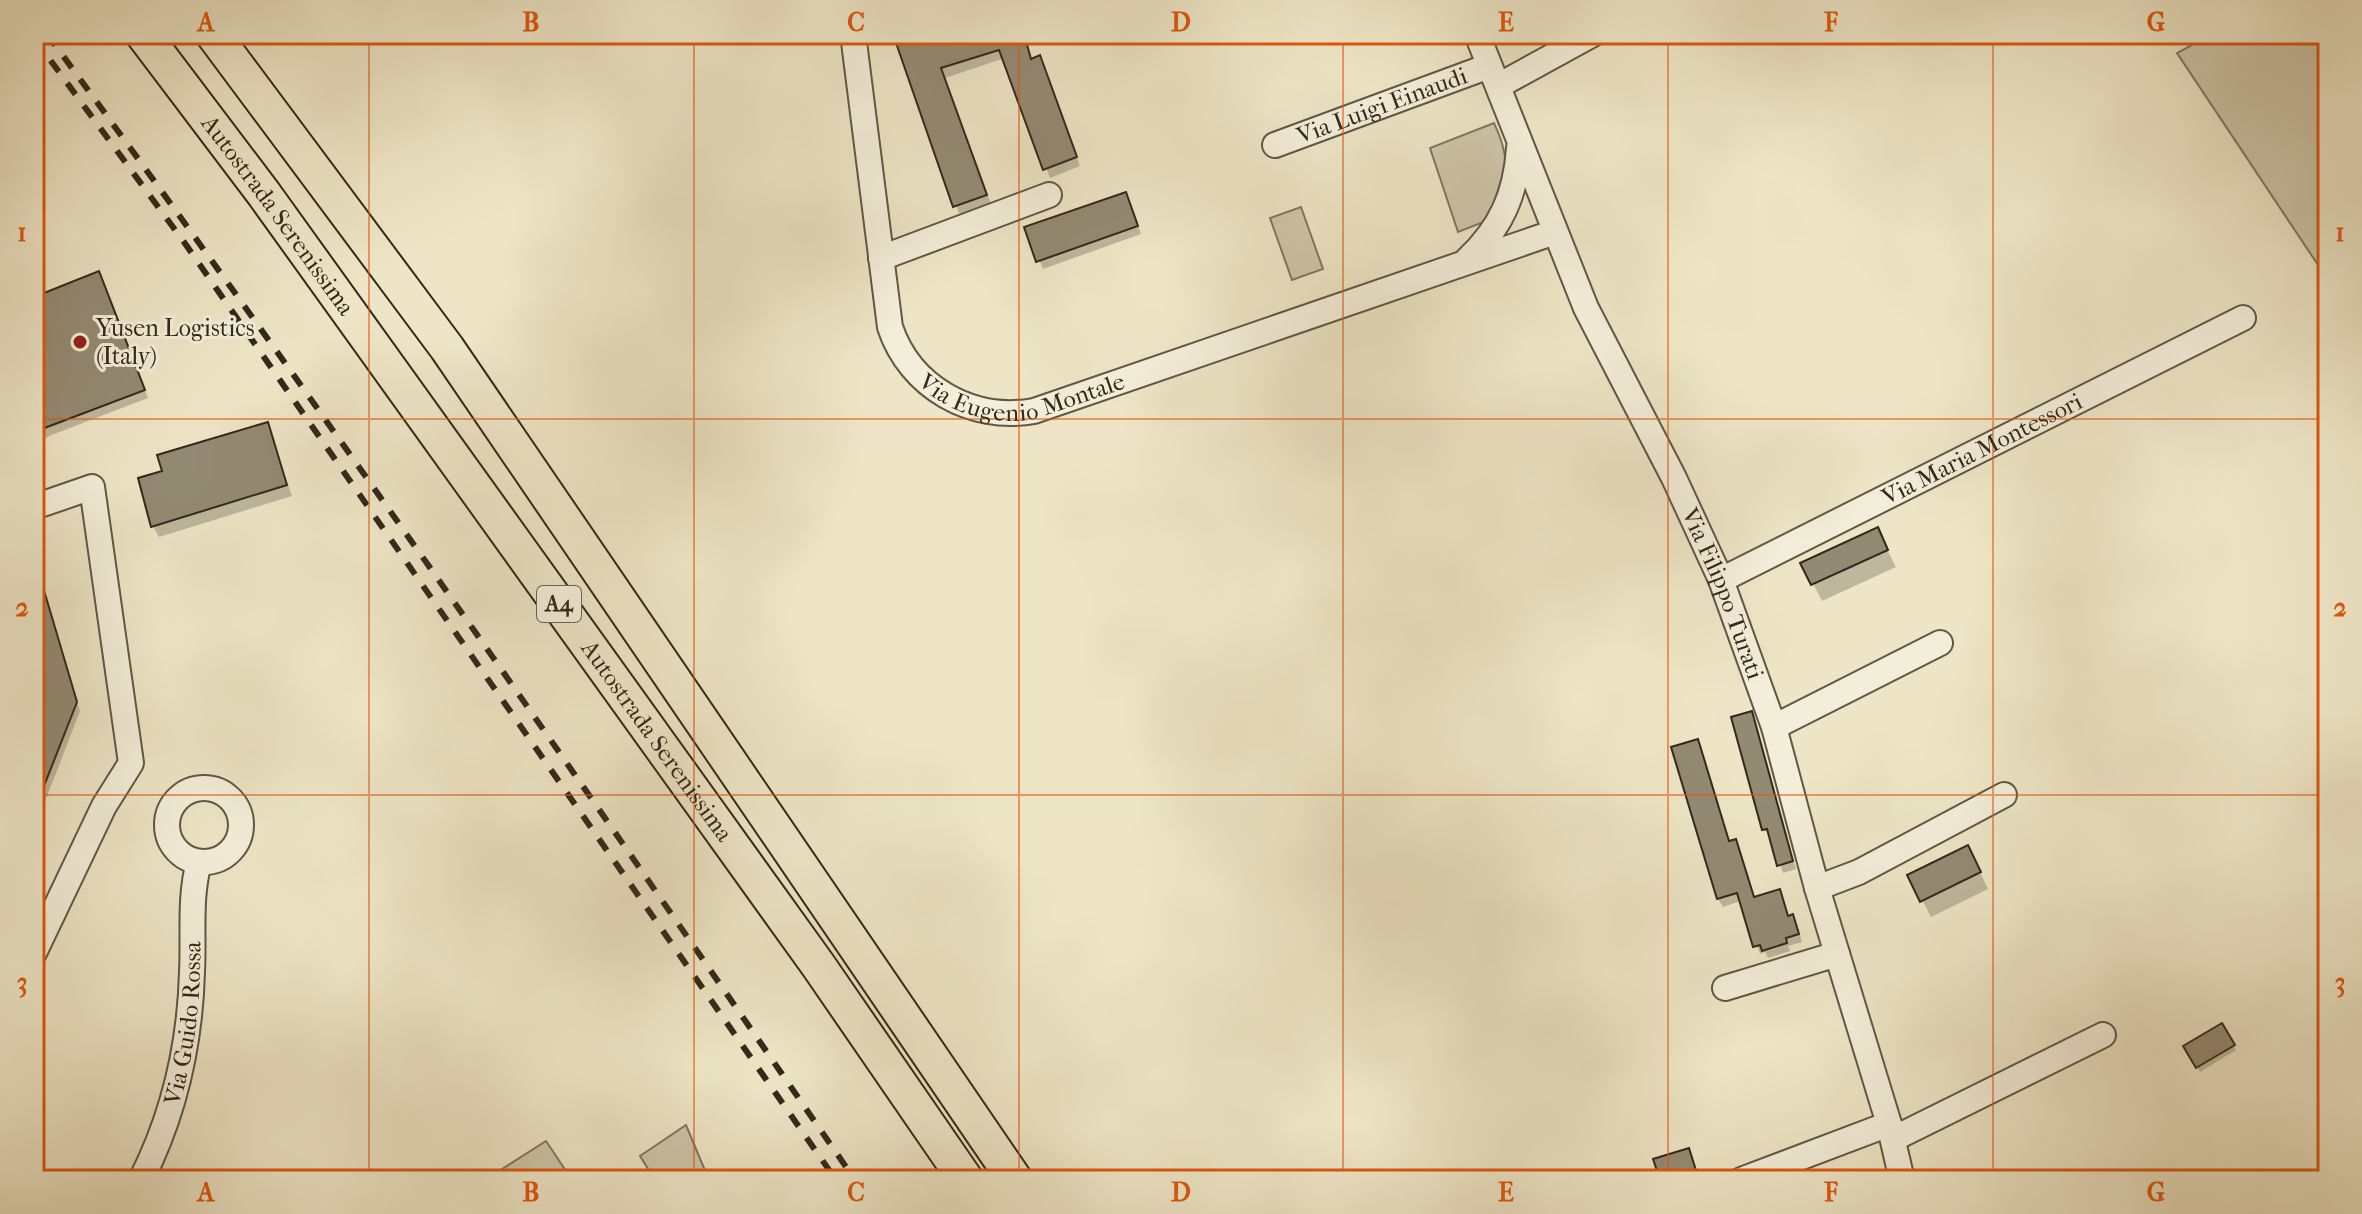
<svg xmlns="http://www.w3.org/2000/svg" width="2362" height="1214" viewBox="0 0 2362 1214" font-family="'IM FELL French Canon',serif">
  <rect width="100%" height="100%" fill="#ede5c5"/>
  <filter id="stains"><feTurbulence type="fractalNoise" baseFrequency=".0025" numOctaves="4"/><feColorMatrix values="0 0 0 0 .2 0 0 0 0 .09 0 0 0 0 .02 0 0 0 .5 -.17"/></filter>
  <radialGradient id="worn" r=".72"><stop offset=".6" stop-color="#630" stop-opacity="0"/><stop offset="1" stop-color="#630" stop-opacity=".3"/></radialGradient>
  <!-- green -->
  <path fill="#cdc5a8" stroke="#807662" stroke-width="2" d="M2212,34H2328V280L2177,53Z
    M1494,123C1514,165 1505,179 1489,220L1458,232L1430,148Z
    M1301,207L1323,269L1292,280L1270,218Z
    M686,1125L709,1180H655L640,1156Z
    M546,1141L572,1180H485Z"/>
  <!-- shadow -->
  <path fill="#0003" d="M921,34H1024L1032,60L1044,67L1080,166L1050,178L1005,58L945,78L991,204L960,216L897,42Z
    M1130,202L1141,234L1043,269L1027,229Z
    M34,282L39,297L103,282L148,398L49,436L34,447Z
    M267,425L292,496L159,537L153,526L164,472Z
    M1877,530L1896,567L1822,601L1803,564Z
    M44,595L80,711L34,830V598Z
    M1751,713L1796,869L1783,873L1771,837L1764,829Z
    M1697,741L1730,843L1736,841L1740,849L1755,898L1779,891L1789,918L1797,924L1802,942L1788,946L1790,951L1768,958L1765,952L1760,954L1741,901L1723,907L1718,899L1673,748Z
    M1976,864L1988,889L1931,917L1910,876Z
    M2222,1025L2236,1050L2200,1072L2186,1047Z"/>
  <!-- building -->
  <path fill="#938a73" stroke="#32281b" stroke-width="2" d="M914,34H1037L1038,37L1026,41L1031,59L1040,55L1077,157L1043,170L999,50L941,68L987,195L953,207L895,40Z
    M1126,192L1138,226L1036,262L1024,227Z
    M99,271L145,390L34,432V297Z
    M268,422L287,485L151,527L138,478L162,471L157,455Z
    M1878,527L1888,550L1811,585L1800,563Z
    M38,570L77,702L35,809L34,571Z
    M1752,711L1793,861L1777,866L1767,829L1762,830L1731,717Z
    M1698,739L1729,841L1736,839L1754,897L1780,889L1788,916L1793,914L1799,934L1786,938L1787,943L1762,951L1760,945L1753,947L1737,893L1717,899L1671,747Z
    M1968,845L1981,872L1920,902L1907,875Z
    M2222,1023L2235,1045L2196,1068L2183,1046Z
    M1689,1148L1699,1180H1675L1674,1176L1660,1180L1653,1159Z"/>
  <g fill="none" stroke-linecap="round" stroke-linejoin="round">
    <!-- minor casing -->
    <g stroke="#615746" stroke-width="28">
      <g id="minor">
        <path id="s1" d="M853,34L890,327C910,387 971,422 1034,411L1555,232"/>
        <path id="s2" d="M1477,34L1586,308L1674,478L1721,580L1774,727L1817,888L1889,1124L1902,1180"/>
        <path d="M1498,86L1593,34"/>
        <path id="s3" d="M1275,145L1489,66"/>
        <path d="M881,258L1049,195"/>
        <path d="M1467,260C1501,228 1516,194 1519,148"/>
        <path d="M34,507L92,487L131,763L104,806L34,953"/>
        <path id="s4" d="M1721,580L2243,318"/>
        <path d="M1774,727L1940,643"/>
        <circle cx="204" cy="825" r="37"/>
        <path d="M1817,888L1859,872L2004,795"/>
        <path d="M1725,988L1837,954"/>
        <path d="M1893,1139L2103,1035"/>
        <path id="s5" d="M141,1180C174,1115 190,1045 192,972C194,934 189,899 199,862"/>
        <path d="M1741,1180L1889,1124"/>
      </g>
    </g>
    <!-- highway casing -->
    <g stroke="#32281b" stroke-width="38">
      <g id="highway">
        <path id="s6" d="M143,34L264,194L818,965L966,1180"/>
        <path d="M213,34L447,348L1015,1180"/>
      </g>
    </g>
    <!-- minor -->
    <use href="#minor" stroke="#f3eed9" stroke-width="24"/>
    <!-- highway -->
    <use href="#highway" stroke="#ede5c5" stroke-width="34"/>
    <!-- rail -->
    <path stroke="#32281b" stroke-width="6" stroke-dasharray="14 14" stroke-linecap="butt" d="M47,34C324,411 590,795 855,1180
      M34,38L184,242L836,1180"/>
  </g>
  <!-- grid -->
  <path fill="none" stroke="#df570d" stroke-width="2" stroke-opacity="0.55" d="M369,34V1180M694,34V1180M1019,34V1180M1343,34V1180M1668,34V1180M1993,34V1180M34,419H2328M34,795H2328"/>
  <!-- markers -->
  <circle fill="#8f2418" stroke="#f3eed9" stroke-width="3" cx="80" cy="342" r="8"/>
  <g text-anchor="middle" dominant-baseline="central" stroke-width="6" stroke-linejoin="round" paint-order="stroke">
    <!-- shield labels -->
    <rect fill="#f3eed9" stroke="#6c6354" stroke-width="2" x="537" y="586" width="44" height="36" rx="6"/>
    <g font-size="22" font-weight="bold" fill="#32281b">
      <text x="559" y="604">A4</text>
    </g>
    <!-- street labels -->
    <g font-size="24" fill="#32281b" stroke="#f3eed9">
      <text stroke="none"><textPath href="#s3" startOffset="114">Via Luigi Einaudi</textPath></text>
      <text stroke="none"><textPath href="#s6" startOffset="226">Autostrada Serenissima</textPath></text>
      <text stroke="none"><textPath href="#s1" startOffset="464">Via Eugenio Montale</textPath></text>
      <text stroke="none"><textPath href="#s4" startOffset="292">Via Maria Montessori</textPath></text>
      <text stroke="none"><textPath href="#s2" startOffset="612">Via Filippo Turati</textPath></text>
      <text stroke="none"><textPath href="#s6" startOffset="874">Autostrada Serenissima</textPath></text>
      <text stroke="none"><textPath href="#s5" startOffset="164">Via Guido Rossa</textPath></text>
    </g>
    <!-- poi labels -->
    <g font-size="24" fill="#32281b" stroke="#f3eed9" text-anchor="start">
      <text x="96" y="328">Yusen Logistics<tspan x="96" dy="28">(Italy)</tspan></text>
    </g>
  </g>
  <!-- margin -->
  <rect width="2362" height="1214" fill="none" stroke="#ede5c5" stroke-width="88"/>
  <rect x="44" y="44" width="2274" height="1126" fill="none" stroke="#df570d" stroke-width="3"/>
  <g font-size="26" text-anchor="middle" font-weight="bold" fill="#df570d">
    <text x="206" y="31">A</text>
    <text x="531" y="31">B</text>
    <text x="856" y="31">C</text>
    <text x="1181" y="31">D</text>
    <text x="1506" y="31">E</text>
    <text x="1831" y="31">F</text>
    <text x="2156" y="31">G</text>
    <text x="22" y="241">1</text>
    <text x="2340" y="241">1</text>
    <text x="22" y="616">2</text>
    <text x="2340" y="616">2</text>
    <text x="22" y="991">3</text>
    <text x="2340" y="991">3</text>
    <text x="206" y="1201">A</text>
    <text x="531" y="1201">B</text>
    <text x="856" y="1201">C</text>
    <text x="1181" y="1201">D</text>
    <text x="1506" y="1201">E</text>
    <text x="1831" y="1201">F</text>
    <text x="2156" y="1201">G</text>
  </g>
  <rect width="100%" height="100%" filter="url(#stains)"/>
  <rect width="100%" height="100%" fill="url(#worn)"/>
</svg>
